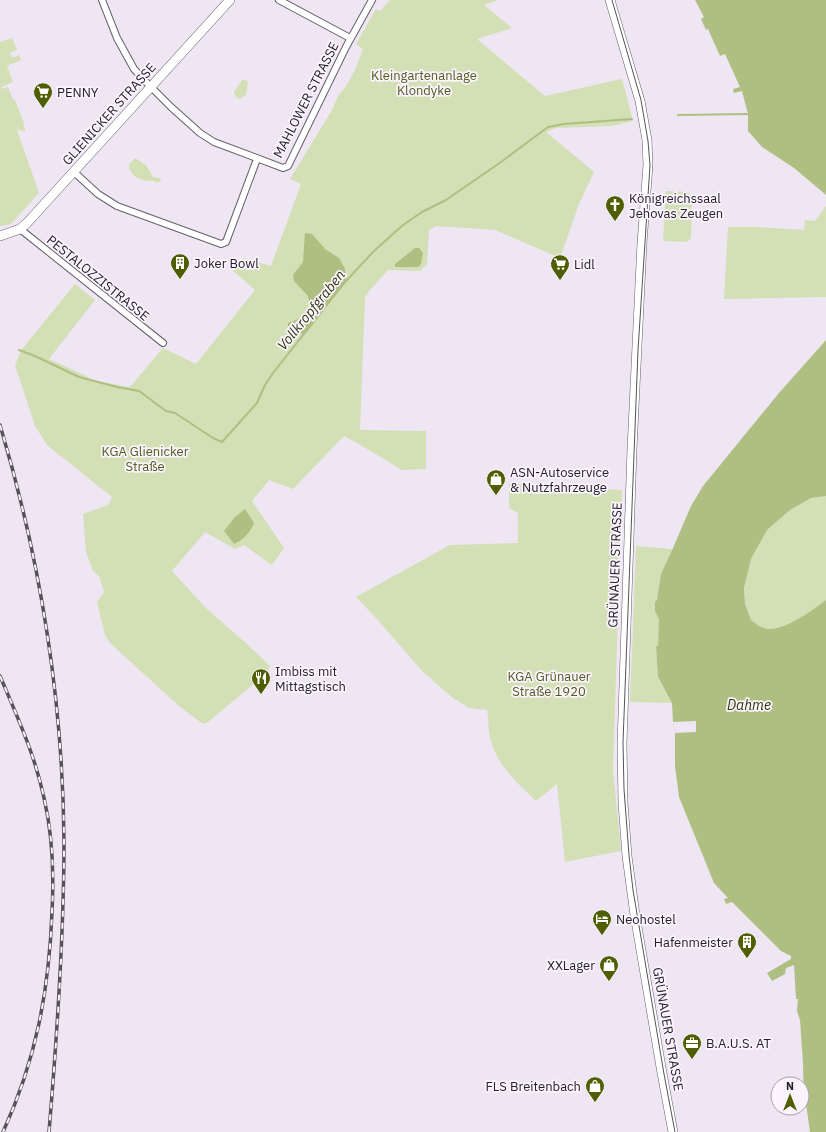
<svg xmlns="http://www.w3.org/2000/svg" width="826" height="1132" viewBox="0 0 826 1132" font-family="'IBM Plex Sans',sans-serif">
  <rect width="100%" height="100%" fill="#efe6f3"/>
  <!-- green -->
  <path fill="#d3dfb5" d="M390,0H498L484,5L512,28L477,39L545,96L622,79L633,121L611,126L556,128L546,132L594,172L579,204L560,258L495,230L436,226L429,230L427,264L420,271L388,270L370,290L365,297L360,430L426,431V469L402,470L359,444L344,436L293,489L269,480L252,501L284,548L272,565L244,545L235,549L205,532L172,571L206,608L249,646L270,666L266,674L208,722L203,724L179,706L110,643L105,635L97,602L104,592L99,576L93,571L86,552L83,514L108,505L112,497L47,445L35,426L15,365L22,349L75,284L95,300L49,359L86,376L92,380L130,387L163,348L196,364L255,290L233,271L244,258L271,266L301,184L290,179L332,110L338,96L345,88L355,70L363,49L356,44L376,9L380,11Z
    M12,38L17,50L10,53L12,58L19,55L21,60L7,66L13,82L1,87L2,89L8,87L13,100H15L24,123L23,124L26,131L17,130L39,193L11,224L1,226L0,225V42Z
    M242,80H246L248,82L246,95L240,99C236,98 235,96 234,92Z
    M135,158L146,165L153,177L160,178L161,181L157,183C152,179 149,182 144,180C136,179 128,172 129,164Z
    M666,191L687,192L692,195L691,238L687,242L663,241Z
    M826,206V297L724,299L728,227H757L804,230L805,220L815,221Z
    M509,484L622,490L613,770L621,851L565,862L557,784L536,801C518,784 498,766 491,741C488,732 489,720 487,710L469,708L453,698L422,671L377,619L356,597L450,545L518,543V513L509,508Z
    M826,496V600C813,611 782,634 764,628C760,627 755,623 751,620L745,604L744,588L751,559L767,530L790,510L811,498Z
    M636,546L673,549L661,574L657,600L655,602V611L659,619L658,646H656L658,677L672,703L630,702Z"/>
  <!-- water -->
  <path fill="#afbf82" d="M695,0H826V195L794,168L762,147L748,131V114L742,91L734,93L733,89L740,87L725,54L720,56L708,29L706,30L701,19L704,17Z
    M305,233L312,234L325,249L339,258L345,269L346,281L306,333L296,335L288,330V323C299,320 304,315 310,306L308,296L294,281L293,275L303,262Z
    M415,248H419L423,253L421,264L418,267H395V264Z
    M826,340V496L811,498L790,510L767,530L751,559L744,588L745,604L751,620C755,623 760,627 764,628C781,634 813,610 826,600V1132H810L806,1104H804L803,1063L800,1020L797,1011L798,999H796L794,965L786,968L785,974L772,981L767,973L791,959V956L781,951L732,902L726,904L724,899L728,898L714,883L679,797L675,766V733L673,722L672,703L658,677L656,646H658L659,619L655,611V602L657,600L661,574L673,548L691,506L703,486L779,393Z
    M245,509L254,523C251,532 242,541 234,544L224,531L235,517Z"/>
  <!-- pier -->
  <path fill="#efe6f3" d="M696,721V732L675,733L673,722Z"/>
  <g fill="none" stroke-linecap="round" stroke-linejoin="round">
    <!-- stream -->
    <path stroke="#afbf82" stroke-width="2" d="M678,115L749,114
      M19,350L35,356L79,377L117,387L139,391L166,411L175,413L213,438L222,442L257,403L265,385L273,373L346,281L374,251L403,225L422,212L446,200L501,162L548,127L564,124L632,119"/>
    <!-- street casing -->
    <g stroke="#665f69" stroke-width="8">
      <path id="street" d="M102,0L117,38L134,69L148,84L171,107L200,133L214,142L283,168L288,166L346,47L372,0
        M279,0L350,38
        M74,172L98,194L117,206L221,244L226,242L257,159
        M20,229L163,343"/>
    </g>
    <!-- secondary casing -->
    <g stroke="#665f69" stroke-width="10">
      <path id="secondary" d="M610,0L640,101L647,140L648,165L642,243L632,449L622,744L623,803L627,856L635,915L662,1073L673,1132
        M0,236L20,229L27,223L230,0"/>
    </g>
    <!-- street -->
    <use href="#street" stroke="#fff" stroke-width="6"/>
    <!-- secondary -->
    <use href="#secondary" stroke="#fff" stroke-width="9"/>
    <!-- tram -->
    <path stroke="#565258" stroke-width="1" d="M612,0L641,100L648,141L650,165L638,350L623,742L624,789L629,855L633,890L664,1074L675,1132"/>
    <!-- rail casing -->
    <g stroke="#565258" stroke-width="3.5">
      <path id="rail" d="M0,425C40,559 63,701 64,842C64,939 57,1036 49,1132
        M0,676C17,716 35,755 44,798C53,836 54,874 52,912C49,991 36,1060 3,1132"/>
    </g>
    <!-- rail -->
    <use href="#rail" stroke="#fbf4fe" stroke-width="2" stroke-dasharray="6" stroke-linecap="butt"/>
  </g>
  <!-- icons -->
  <defs>
    <g id="supermarket-pin" transform="scale(1)"><path d="M0 17L-7.5 6A9.5 9.5 0 1 1 7.5 6Z" fill="#4f5e00" stroke="#fbf4fe"/><path d="M-6-5.5h2.5l.6 2H6L4.5 2H-2.5L-4.4-4H-6ZM-1.5 3.2a1.3 1.3 0 1 0 .1 0ZM3 3.2a1.3 1.3 0 1 0 .1 0Z" fill="#fff"/></g>
    <g id="church-pin" transform="scale(1)"><path d="M0 17L-7.5 6A9.5 9.5 0 1 1 7.5 6Z" fill="#4f5e00" stroke="#fbf4fe"/><path d="M-1.2-6h2.4v3.5h3.3v2.4h-3.3V6h-2.4V-.1h-3.3v-2.4h3.3Z" fill="#fff"/></g>
    <g id="building-pin" transform="scale(1)"><path d="M0 17L-7.5 6A9.5 9.5 0 1 1 7.5 6Z" fill="#4f5e00" stroke="#fbf4fe"/><path d="M-4-6H4V6H1V3H-1V6H-4ZM-2.5-4.3h1.7v1.8h-1.7ZM.8-4.3h1.7v1.8H.8ZM-2.5-1h1.7V.8h-1.7ZM.8-1h1.7V.8H.8Z" fill="#fff"/></g>
    <g id="shop-pin" transform="scale(1)"><path d="M0 17L-7.5 6A9.5 9.5 0 1 1 7.5 6Z" fill="#4f5e00" stroke="#fbf4fe"/><path d="M-5-2.5h2.3a2.7 3.5 0 0 1 5.4 0H5L5.5 6h-11ZM-1.5-2.5h3a1.5 2.3 0 0 0-3 0Z" fill="#fff"/></g>
    <g id="restaurant-pin" transform="scale(1)"><path d="M0 17L-7.5 6A9.5 9.5 0 1 1 7.5 6Z" fill="#4f5e00" stroke="#fbf4fe"/><path d="M-5-6h1v4h1v-4h1v4h1v-4h1v5L-1.5 .5V6h-2V.5L-5-1ZM5-6V6H3V1.5H1.5Q1.5-4 5-6Z" fill="#fff"/></g>
    <g id="hotel-pin" transform="scale(1)"><path d="M0 17L-7.5 6A9.5 9.5 0 1 1 7.5 6Z" fill="#4f5e00" stroke="#fbf4fe"/><path d="M-6-4.5h1.5V1H6V5H4.5V3h-9V5H-6ZM-4 0a1.8 1.8 0 1 1 3.6 0ZM.5 0V-2.5h3Q6-2.5 6 0Z" fill="#fff"/></g>
    <g id="office-pin" transform="scale(1)"><path d="M0 17L-7.5 6A9.5 9.5 0 1 1 7.5 6Z" fill="#4f5e00" stroke="#fbf4fe"/><path d="M-6-3h4V-5.5h4V-3h4V5H-6ZM-1-4.5V-3h2v-1.5ZM-6 0V1H6V0Z" fill="#fff"/></g>
  </defs>
  <g fill-rule="evenodd">
    <use href="#supermarket-pin" x="43" y="92"/>
    <use href="#church-pin" x="615" y="205"/>
    <use href="#building-pin" x="180" y="263"/>
    <use href="#supermarket-pin" x="560" y="264"/>
    <use href="#shop-pin" x="496" y="479"/>
    <use href="#restaurant-pin" x="261" y="678"/>
    <use href="#hotel-pin" x="602" y="919"/>
    <use href="#building-pin" x="747" y="942"/>
    <use href="#shop-pin" x="609" y="965"/>
    <use href="#office-pin" x="692" y="1043"/>
    <use href="#shop-pin" x="595" y="1086"/>
  </g>
  <g text-anchor="middle" dominant-baseline="central" stroke-width="3.5" stroke-linejoin="round" paint-order="stroke">
    <!-- park labels -->
    <g font-size="13" fill="#505d1c" stroke="#fbf4fe">
      <text x="424" y="75">Kleingartenanlage<tspan x="424" dy="15">Klondyke</tspan></text>
      <text x="145" y="451">KGA Glienicker<tspan x="145" dy="15">Straße</tspan></text>
      <text x="549" y="676">KGA Grünauer<tspan x="549" dy="15">Straße 1920</tspan></text>
    </g>
    <!-- poi labels -->
    <g font-size="13" fill="#252226" stroke="#fbf4fe" text-anchor="start">
      <text x="57" y="92">PENNY</text>
      <text x="629" y="198">Königreichssaal<tspan x="629" dy="15">Jehovas Zeugen</tspan></text>
      <text x="194" y="263">Joker Bowl</text>
      <text x="574" y="264">Lidl</text>
      <text x="510" y="472">ASN-Autoservice<tspan x="510" dy="15">&amp; Nutzfahrzeuge</tspan></text>
      <text x="275" y="671">Imbiss mit<tspan x="275" dy="15">Mittagstisch</tspan></text>
      <text x="616" y="919">Neohostel</text>
      <text x="733" y="942" text-anchor="end">Hafenmeister</text>
      <text x="595" y="965" text-anchor="end">XXLager</text>
      <text x="706" y="1043">B.A.U.S. AT</text>
      <text x="581" y="1086" text-anchor="end">FLS Breitenbach</text>
    </g>
    <!-- street labels -->
    <g font-size="13" fill="#252226" stroke="#fbf4fe">
      <text transform="translate(306 100) rotate(-63)">MAHLOWER STRASSE</text>
      <text transform="translate(109 114) rotate(-48)">GLIENICKER STRASSE</text>
      <text transform="translate(98 278) rotate(39)">PESTALOZZISTRASSE</text>
      <text transform="translate(615 565) rotate(-88)">GRÜNAUER STRASSE</text>
      <text transform="translate(668 1029) rotate(80)">GRÜNAUER STRASSE</text>
    </g>
    <!-- water labels -->
    <g font-size="14" font-style="italic" fill="#2d3708" stroke="#fbf4fe">
      <text transform="translate(311 310) rotate(-51)">Vollkropfgraben</text>
      <text x="749" y="705">Dahme</text>
    </g>
  </g>
  <!-- north arrow -->
  <g transform="translate(790 1096)"><circle r="19" fill="#fbf4fe" stroke="#a5a0a8"/>
  <path d="M0-3L7 15L0 10L-7 15Z" fill="#4f5e00"/>
  <text y="-6" font-size="11" font-weight="bold" text-anchor="middle" fill="#252226">N</text>
  </g>
</svg>
